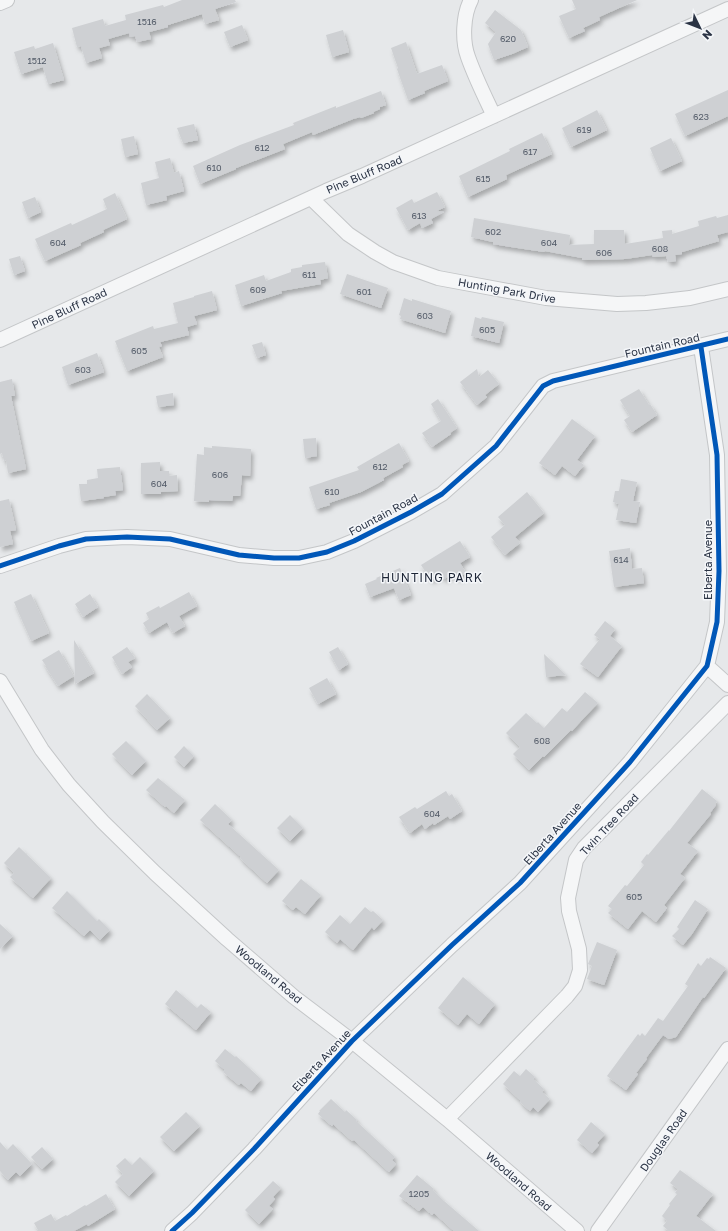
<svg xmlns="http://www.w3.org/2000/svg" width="728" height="1231" viewBox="0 0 728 1231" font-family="'Golos Text',sans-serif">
  <defs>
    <filter id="shadow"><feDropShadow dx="2.5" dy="4" stdDeviation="2" flood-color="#0004"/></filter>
  </defs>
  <rect width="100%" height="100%" fill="#e6e8ea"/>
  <!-- building -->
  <path fill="#ced0d3" filter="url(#shadow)" d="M182,0H235L236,2L215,9L219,20L205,24L202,14L168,25V27L149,32L151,39L137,42L135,36L130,37L129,33L108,39L110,45L99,48L102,58L86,63L81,46L77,47L72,28L103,19L105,26L126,20L125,15L163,5L164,7Z
    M572,0H637L599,17L600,20L583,28L585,31L569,38L559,16L576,9Z
    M495,10L521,30L528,47L512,54L494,60L488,44L496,32L485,23Z
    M242,25L248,40L230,47L224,32Z
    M343,30L349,52L332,57L326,35Z
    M406,42L417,74L442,65L448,81L424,91L425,93L408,100L397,69L398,68L391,48Z
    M53,43L64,80L48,84L43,67L21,74L14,52L34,46L35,49Z
    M728,90V116L685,136L675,114Z
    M381,91L386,105L380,107V109L373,112L374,113L361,118L360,117L353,119L313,135L312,132L283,144L285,149L236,168V169L200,184L193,166L240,145L294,125L293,123L336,106V108Z
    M597,110L607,130L571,147L562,128Z
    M194,124L198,140L183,143L177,128Z
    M542,133L552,154L506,175L507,179L468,197L459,176L510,151L509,149Z
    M134,136L138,154L125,157L121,139Z
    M671,138L682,161L660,171L650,148Z
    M170,158L174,173L179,171L184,191L166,196L167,200L146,205L141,183L159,178L155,162Z
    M437,192L445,207L437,211L444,212L431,219L433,223L422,228L420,223L408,230L396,208L412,199L414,203Z
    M115,193L127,219L103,230L104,232L80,243L81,245L45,261L35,239L71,223L72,225L107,209L103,199Z
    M35,197L41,212L28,218L22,202Z
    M728,215V232L717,235L719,241L682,252V254L675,255L676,261L668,262L666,256L653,257L652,255L625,259L582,260V258L545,251L544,252L511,247L493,244V242L471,237L474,218L570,235L569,245L594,244V230H624L625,244L663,238L662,231L672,230V234L699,226L698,221L716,216L717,218Z
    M20,256L25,271L14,275L9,259Z
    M325,262L328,278L320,280L321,284L281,291L282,293L241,306L235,285L264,275L266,281L291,272V269L302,267V265Z
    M347,274L388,288L381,308L340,294Z
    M212,291L217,310L194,316L197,324L187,327L189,335L160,342L162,346L159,347L163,357L127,371L115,341L153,326L154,329L178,323L173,303L194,297V296Z
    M404,298L412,301V299L451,311L445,333L400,319L401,316L399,315Z
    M475,317L481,319L482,317L504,322L499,343L471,336Z
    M262,342L266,355L257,358L252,345Z
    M97,353L104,372L68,385L62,367Z
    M477,369L479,377L488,370L499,384L485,395L487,397L477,405L460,382Z
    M12,379L15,396H11L26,469L8,473L6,460L4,461L2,453L0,454V382Z
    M639,389L649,405L650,404L657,415L632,432L624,420L630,416L620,400Z
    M173,393L174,405L158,407L156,396Z
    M438,399L457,428L450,433L451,434L432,447L422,433L441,421L431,404Z
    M572,419L595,436L577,460L584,465L575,476L562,466L555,475L539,463Z
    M316,438L317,456L305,458L303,439Z
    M399,443L409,461L402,465L403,467L383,478L384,480L361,492L329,503L330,505L316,509L309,487L359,470L357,467Z
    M212,446L251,449L250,476L242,475L240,496H233L232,501L209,500V502L194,501L197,454L204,455V447L212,448Z
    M160,462V471H169V476L177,475L178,491L161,492V494H141V463Z
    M120,467L123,490L115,491L116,495L103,497L104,498L81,501L79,484H87V480L98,478L97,469Z
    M621,479L637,482L633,501L640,502L636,523L616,520L619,504L613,502L615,491H619Z
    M527,492L544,513L515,537L520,543L505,555L491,537L505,525L498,517Z
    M9,499L16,530L10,531L13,544L0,547V501Z
    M460,541L470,557L460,563L466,573L457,578L454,573L444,579L441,574L431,580L421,565Z
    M630,548L632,569L642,568L644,583L614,587L609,551Z
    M400,568L411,595L399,600L394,588L370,597L365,584L377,579L376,578Z
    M189,592L197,606L179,616L185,626L173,633L167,622L149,633L143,623L149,619L146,613L159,606L160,608Z
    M31,594L49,633L31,641L14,602Z
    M90,594L98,607L83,617L75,604Z
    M605,621L615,629L610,636L622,646L598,677L580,664L600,639L594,635Z
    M74,640L94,673L75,684Z
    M127,647L135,658L128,662L132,667L122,674L112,657Z
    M338,647L348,664L339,670L329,652Z
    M59,650L74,676L58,686L45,666H46L42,660Z
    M544,654L566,675L546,677Z
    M327,678L336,694L318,704L309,688Z
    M585,692L598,703L581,721L572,731L571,730L544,757L543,756L529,770L513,754L520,747L506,733L526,713L537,723L538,722L544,728L562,708L567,712Z
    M147,694L170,718L157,730L135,706Z
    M126,741L146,761L132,775L112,754Z
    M184,746L194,756L184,767L174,757Z
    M158,778L185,800L174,813L166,806L165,807L146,790Z
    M702,789L717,801L715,804L716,805L710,813L711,814L687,843L698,851L680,874L685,878L664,905L667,908L656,922L642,911L628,929L608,913L612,909L608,906L625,885L627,886L644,865L641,862L647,854L648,855L669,830V831Z
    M446,791L449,796L452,794L462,811L450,819L448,816L434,825L433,823L425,829L422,824L410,833L399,817L415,807L417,809Z
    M215,804L232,820L228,824L279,870L267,883L240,858L241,857L200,820Z
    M290,815L303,828L290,841L277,828Z
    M19,847L51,878L33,898L10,877L14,873L4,863Z
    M301,879L321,895L305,914L296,907L293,910L282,901Z
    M67,891L97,921L99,919L110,930L100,940L90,930L84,936L52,908Z
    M695,900L708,909L692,934L683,945L672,936L679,929L677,927Z
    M365,907L371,912L373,911L383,920L374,930L372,927L353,950L340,939L337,943L325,932L340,915L350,924Z
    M0,924L13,936L0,949Z
    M597,942L617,950L604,985L587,979L592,966L588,964Z
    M710,957L726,968L704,998L703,997L676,1037L669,1039L663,1035L646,1058L647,1059L636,1073L638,1074L626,1090L607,1076L638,1034L640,1036L642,1033L645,1036L658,1018L663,1021L688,986L685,984L698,963L701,966L707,958L709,959Z
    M463,977L495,1004L479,1024L467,1014L458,1025L438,1008Z
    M176,990L197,1008L201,1004L211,1012L196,1030L165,1004Z
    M225,1049L235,1057L236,1056L261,1079L251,1091L241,1083L239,1085L223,1072L225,1070L215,1061Z
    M526,1069L535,1077L533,1079L544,1089L542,1092L550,1099L538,1112L533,1107L530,1111L520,1102L521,1101L503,1084L514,1071L520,1076Z
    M331,1099L345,1112L346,1110L357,1120L356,1121L395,1157L392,1160L396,1164L389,1172L354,1140L352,1141L333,1124L332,1126L318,1114L320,1111H319Z
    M186,1112L200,1126L174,1151L160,1137Z
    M591,1122L605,1134L597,1143L599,1145L592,1153L577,1140Z
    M0,1142L7,1150L13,1144L32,1164L20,1176L16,1172L8,1180L0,1171Z
    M42,1147L53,1159L42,1169L31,1157Z
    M140,1157L154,1171L129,1196L115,1182L123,1174L116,1166L125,1158L132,1165Z
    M680,1170L713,1194L696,1216L716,1231H669L663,1226L667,1221L662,1216L670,1205L669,1204L677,1194L675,1193L678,1189L670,1183Z
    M417,1175L434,1189L433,1190L444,1201L479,1231H454L434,1213L432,1215L423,1207L419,1211L399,1196Z
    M273,1181L281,1188L273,1197L275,1199L269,1206L273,1209L259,1224L245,1210Z
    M106,1194L115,1209L88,1226L87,1224L74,1231H36L38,1230L34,1223L51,1214L55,1221L66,1215L67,1216L85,1205L86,1206Z"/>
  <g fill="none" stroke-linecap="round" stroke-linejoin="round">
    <!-- minor casing -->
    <g stroke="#c4c6c8" stroke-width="16">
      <path id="minor" d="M471,0C463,15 462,41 468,57C475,77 485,97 494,116
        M0,3L7,0
        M311,198L348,234L375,252L393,262L438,278L546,298L617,304L646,303L690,298L728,289
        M0,340L326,191L362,176L728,9
        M0,566L59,546L86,539L127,537L170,539L239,555L274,558H299L327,552L354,541L411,512L442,494L496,446L543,386L553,381L728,339
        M707,666L728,685
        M0,681L42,750L69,785L103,822L155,873L227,939L294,997L352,1041L447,1119L577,1231
        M447,1119L567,996L575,986L580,970L579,949L569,911L568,898L576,860L584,848L728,703
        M172,1231L192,1213L254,1149L352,1041L452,945L520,883L630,762L707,666L717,622L719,571L717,455L701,347
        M598,1231L728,1049"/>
    </g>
    <!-- minor -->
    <use href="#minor" stroke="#f5f6f7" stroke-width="14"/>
    <!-- cycleway casing -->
    <g stroke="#f4f6f9" stroke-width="8">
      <path id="cycleway" d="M0,566L59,546L86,539L127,537L170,539L239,555L274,558H299L327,552L354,541L411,512L442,494L496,446L543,386L553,381L728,339
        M172,1231L192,1213L254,1149L352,1041L452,945L520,883L630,762L707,666L717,622L719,571L717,455L701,347"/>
    </g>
    <!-- cycleway -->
    <use href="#cycleway" stroke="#0057b8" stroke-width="5"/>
  </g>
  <g text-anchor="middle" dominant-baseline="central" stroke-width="3" stroke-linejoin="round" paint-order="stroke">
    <!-- number labels -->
    <g font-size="9" fill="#545c69">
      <text x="147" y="21">1516</text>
      <text x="508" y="38">620</text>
      <text x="37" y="60">1512</text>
      <text x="701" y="116">623</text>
      <text x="584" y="129">619</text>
      <text x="262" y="147">612</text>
      <text x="530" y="151">617</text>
      <text x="214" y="167">610</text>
      <text x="483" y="178">615</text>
      <text x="419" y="215">613</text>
      <text x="493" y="231">602</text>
      <text x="58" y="242">604</text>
      <text x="549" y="242">604</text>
      <text x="660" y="248">608</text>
      <text x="604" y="252">606</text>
      <text x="309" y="274">611</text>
      <text x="258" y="289">609</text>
      <text x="364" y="291">601</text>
      <text x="425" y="315">603</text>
      <text x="487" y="329">605</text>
      <text x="139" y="350">605</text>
      <text x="83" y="369">603</text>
      <text x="380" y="466">612</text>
      <text x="220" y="474">606</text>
      <text x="159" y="483">604</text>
      <text x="332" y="491">610</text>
      <text x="621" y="559">614</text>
      <text x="542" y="740">608</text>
      <text x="432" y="813">604</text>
      <text x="634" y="896">605</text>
      <text x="419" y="1193">1205</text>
    </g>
    <!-- street labels -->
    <g font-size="11" fill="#2b3445" stroke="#f4f6f9">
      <text transform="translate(364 174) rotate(-23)">Pine Bluff Road</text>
      <text transform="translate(507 290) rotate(10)">Hunting Park Drive</text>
      <text transform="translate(69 308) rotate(-25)">Pine Bluff Road</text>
      <text transform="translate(662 345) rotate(-13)">Fountain Road</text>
      <text transform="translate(383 514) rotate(-28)">Fountain Road</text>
      <text transform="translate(707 560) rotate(-90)">Elberta Avenue</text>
      <text transform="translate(609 824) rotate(-47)">Twin Tree Road</text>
      <text transform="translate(552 833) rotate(-48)">Elberta Avenue</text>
      <text transform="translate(269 974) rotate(40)">Woodland Road</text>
      <text transform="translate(321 1060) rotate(-47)">Elberta Avenue</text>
      <text transform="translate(663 1140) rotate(-55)">Douglas Road</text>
      <text transform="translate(519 1181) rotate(41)">Woodland Road</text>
    </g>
    <!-- neighbourhood labels -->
    <g font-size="12" letter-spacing="1" fill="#1d2536" stroke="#f4f6f9">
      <text x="432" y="577">HUNTING PARK</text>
    </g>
  </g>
  <!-- north arrow -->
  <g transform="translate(700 28) rotate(133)" stroke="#f4f6f9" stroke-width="3" paint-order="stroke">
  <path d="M0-3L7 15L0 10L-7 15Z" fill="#2b3445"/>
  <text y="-6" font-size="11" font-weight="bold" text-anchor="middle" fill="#2b3445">N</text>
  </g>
</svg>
